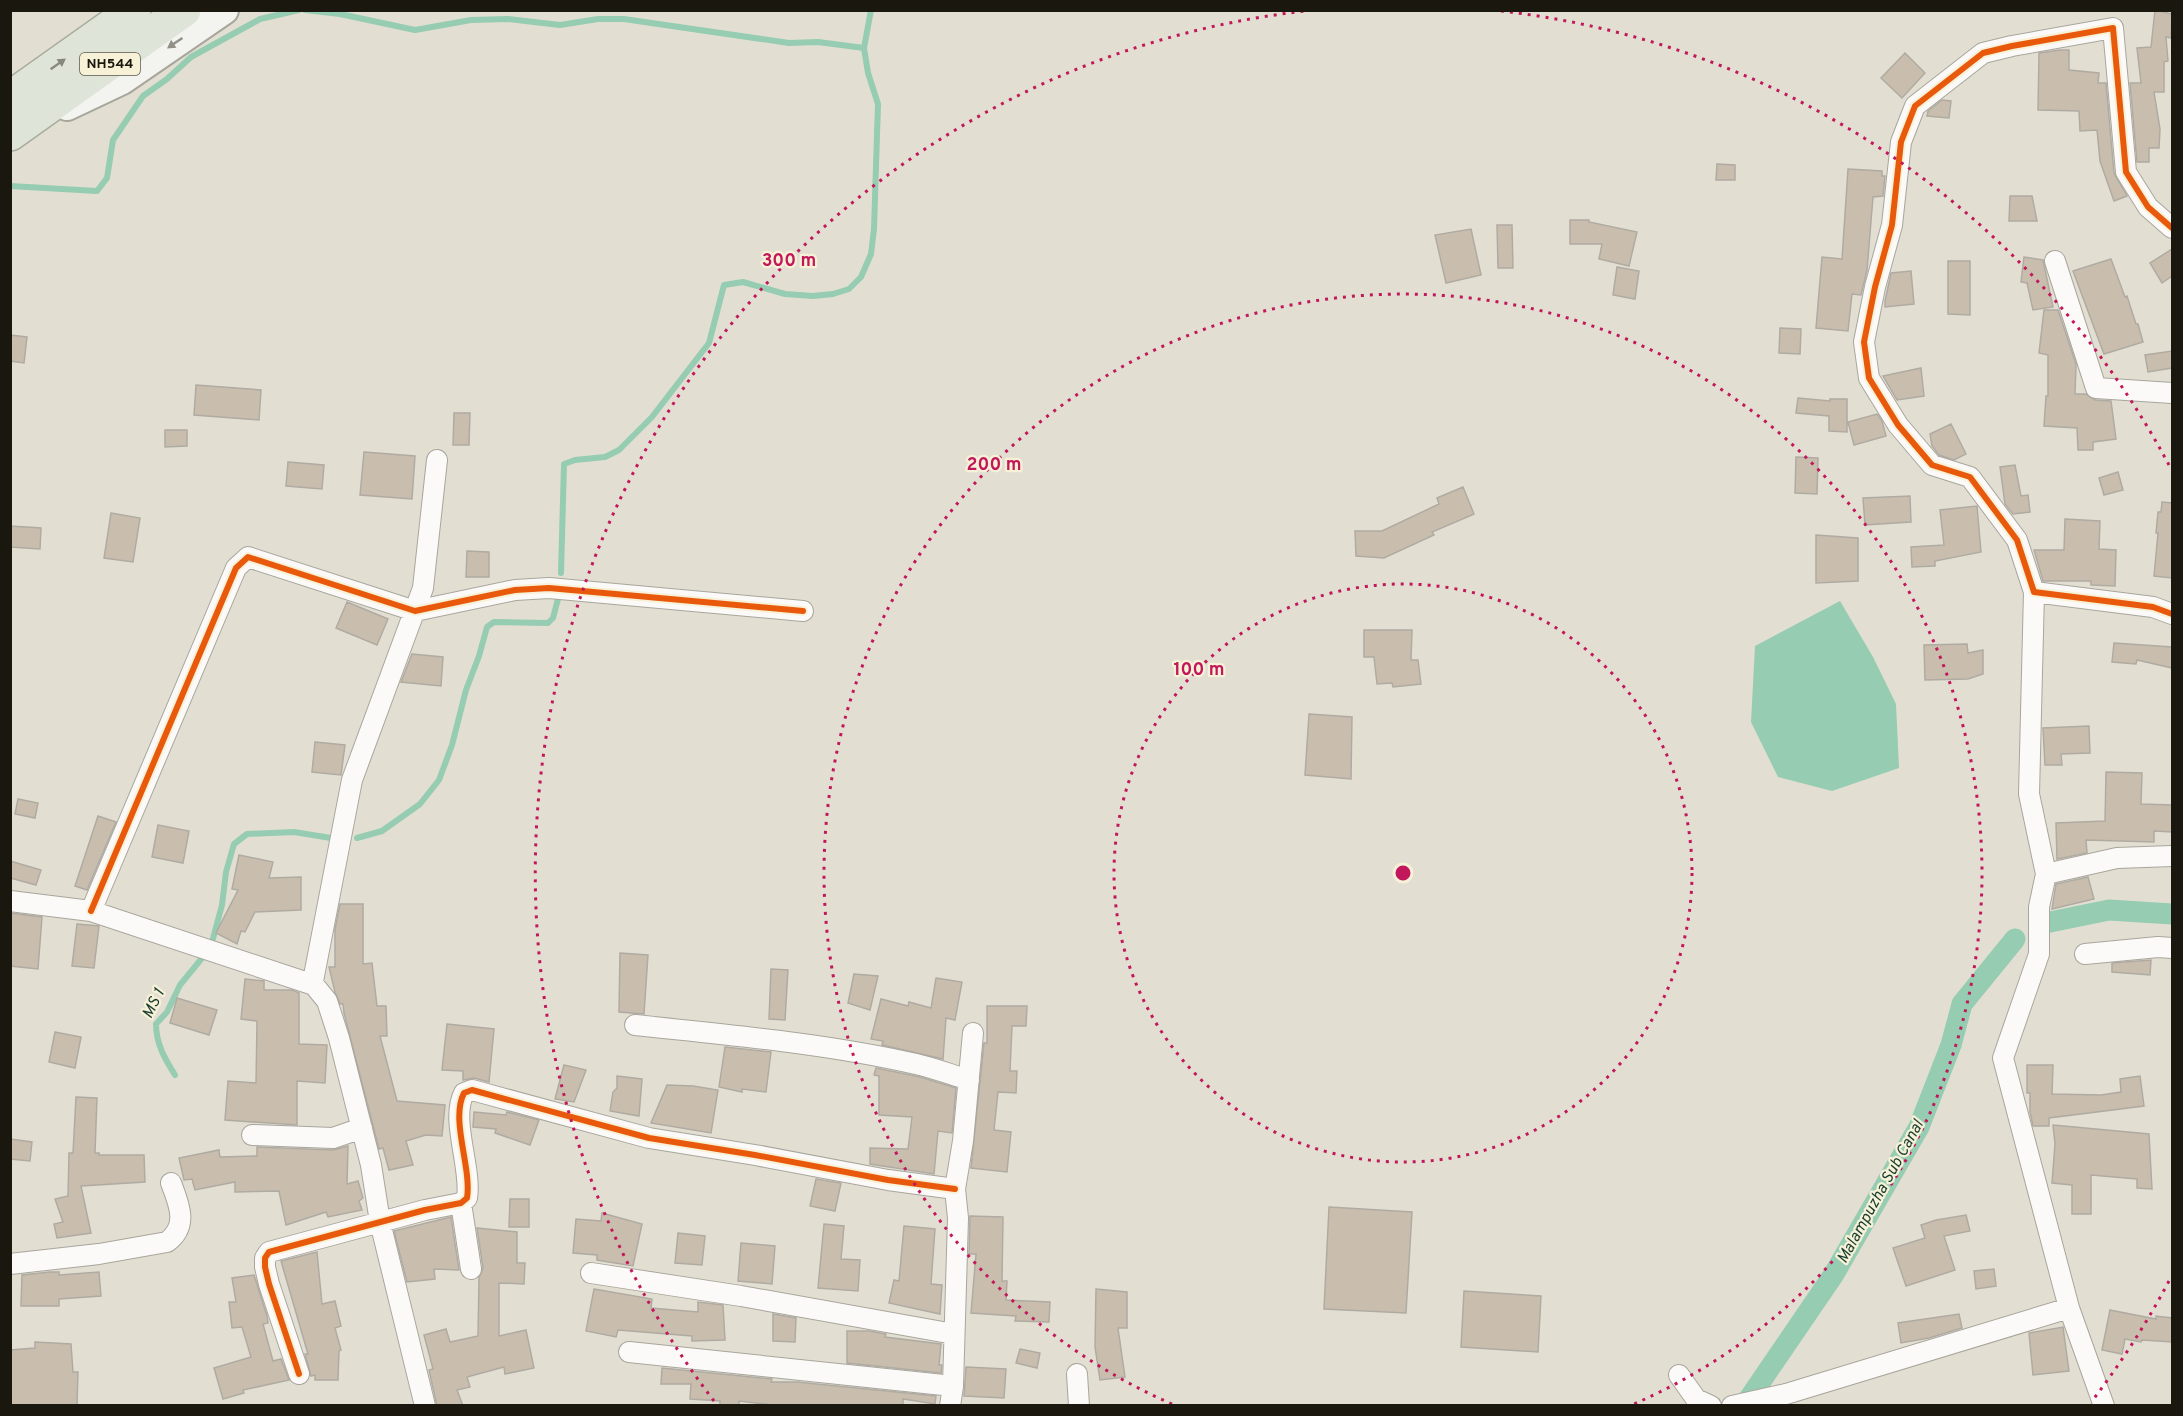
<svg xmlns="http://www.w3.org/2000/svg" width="2183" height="1416" viewBox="0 0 2183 1416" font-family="Overpass,sans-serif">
  <rect width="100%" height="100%" fill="#e2dfd2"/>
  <!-- water -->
  <path fill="#95ccb2" d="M1840,601L1873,657L1896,704L1899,768L1832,791L1778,777L1751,722L1755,646Z"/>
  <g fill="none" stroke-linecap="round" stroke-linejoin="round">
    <!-- stream -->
    <path stroke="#95ccb2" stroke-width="6" d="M305,10L340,14L415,30L471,20L508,19L560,25L598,19H624L789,43L818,42L864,48
      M10,186L97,191L107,178L113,140L143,96L167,79L191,57L260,19L299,10
      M561,573L564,464L575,460L605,457L619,450L652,417L709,343L724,285L743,282L785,294L813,296L833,294L849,289L861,277L871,254L874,229L878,104L868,73L864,48L871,10
      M357,838L382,831L420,804L439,780L452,745L466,690L479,656L487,627L494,622L548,623L553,618L559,595
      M211,946L222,905L226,872L234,844L247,834L294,832L331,838
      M175,1075C165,1059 156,1044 156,1024L167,1012L180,985L207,952"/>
    <!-- canal -->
    <path stroke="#95ccb2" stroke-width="21" d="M2050,922L2109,910L2172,914
      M1744,1406L1834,1274L1919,1127L1951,1045L1962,1004L2015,939"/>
  </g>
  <!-- building -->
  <path fill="#c9bdae" stroke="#b0aba2" stroke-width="1.5" d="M2155,10L2172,14L2171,38L2166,37L2168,61L2164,62V92H2154L2160,129L2159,148H2149V162H2137L2130,83H2141L2137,48L2151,47Z
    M2060,50H2069V70L2099,73L2098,83H2106L2114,173L2127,196L2114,201L2100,161L2097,130L2080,131L2079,111L2038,110L2039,53Z
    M1905,53L1925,73L1902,98L1881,78Z
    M1942,100L1951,101L1949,118L1927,116L1928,111Z
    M1717,164L1735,165V180H1716Z
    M1848,169L1882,171V176H1885L1883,196L1873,197L1867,270L1861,295L1852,294L1848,331L1816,328L1822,257L1842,259Z
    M2010,196H2032L2037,221H2009Z
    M1570,220H1589V222L1637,232L1629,266L1599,259L1602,244H1570Z
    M1497,225H1512L1513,268H1498Z
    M1471,229L1481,275L1446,283L1435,235Z
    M2172,249V276L2162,283L2150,263Z
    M2024,257L2043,260L2053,307L2033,310L2027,283L2021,282Z
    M2111,259L2125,297L2127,296L2136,324H2138L2143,342L2104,354L2073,271Z
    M1948,261H1970V315L1948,314Z
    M1617,267L1639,271L1635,299L1613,295Z
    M1911,271L1914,304L1885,307V301L1891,273Z
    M2044,310H2058L2076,364L2075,394H2086L2095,400L2111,401L2116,439L2093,442V450H2078L2077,428L2044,426L2046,396H2048V355L2039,353Z
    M1780,328L1801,329L1800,354L1779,353Z
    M10,335L27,337L24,363L10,361Z
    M2172,351V368L2148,372L2145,355Z
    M1921,368L1924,396L1897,400L1883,376Z
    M196,385L261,390L259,420L194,415Z
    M1798,398L1830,401V399H1847V432L1829,431V416L1796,413Z
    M454,413H470L469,445H453Z
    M1877,414L1882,421L1886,436L1854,445L1848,422Z
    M1951,424L1966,454L1954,460L1939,455L1932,446L1930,434Z
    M165,430H187V446L165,447Z
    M364,452L415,456L412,499L360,495Z
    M1796,457L1818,458L1817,494L1795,493Z
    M288,462L324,465L322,489L286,486Z
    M2015,465L2021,496L2028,495L2030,512L2013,514L2005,504L2000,467Z
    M2118,472L2123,490L2104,495L2099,478Z
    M1463,487L1474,514L1432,532L1434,535L1384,558L1356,556L1355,531H1382L1439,504L1437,498Z
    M1910,496L1911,522L1865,525L1863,498Z
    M2162,502L2172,503V578L2154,576L2158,533H2156L2158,512H2161Z
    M1977,506L1981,552L1935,561V566L1912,567L1911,547L1944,545L1940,510Z
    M111,513L140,518L133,562L104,558Z
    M2065,519L2100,521L2099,549L2116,550L2115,586L2091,585V581H2043L2034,550H2064Z
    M10,526L41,528L40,549L10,547Z
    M1816,535L1858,538V581L1816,583Z
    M467,551L489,552V577H466Z
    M347,602L388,619L377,645L336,628Z
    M1364,630H1412L1411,660H1418L1421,684L1393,687L1392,683L1377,684L1374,657H1364Z
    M2114,643L2172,647V668L2137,660L2136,664L2112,662Z
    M1967,644L1968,653L1983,650V674L1968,679L1925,680L1924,645Z
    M412,654L443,657L441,686L401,682Z
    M1309,714L1352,717L1351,779L1305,775Z
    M2089,726L2090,753L2061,754L2062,765H2045L2043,728Z
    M315,742L345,745L341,775L312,772Z
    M2106,772L2142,773L2141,804L2172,805V832L2154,831V842L2086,840L2087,853L2057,859L2056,823L2105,821Z
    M18,799L38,803L35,818L15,814Z
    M98,816L116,822L87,890L75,886Z
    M158,825L189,831L183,863L152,857Z
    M239,855L273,862L269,878L301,877V910L255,912L245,932L241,931L237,944L216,933L238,890L232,889Z
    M10,861L41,870L36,885L10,878Z
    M2088,877L2094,899L2052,909L2056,884Z
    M340,904H363V964L372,963L377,1006H386L387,1036H380L397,1101L445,1105L442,1136L426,1135L406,1141L413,1165L389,1170L383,1148L379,1149L344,1013L343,1004H340L335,992L329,967H335V929Z
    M10,913L42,917L38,969L10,966Z
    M77,924L99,926L94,968L72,966Z
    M620,953L648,955L644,1014L619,1012Z
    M2151,960L2150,975L2112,972V963Z
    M771,969L788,970L785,1020L769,1019Z
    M854,974L878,976L870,1010L848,1003Z
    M936,978L962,982L955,1020L946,1018L943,1059L882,1045L883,1041L871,1039L881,999L908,1006L909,1002L931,1008Z
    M245,979L264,981V990H292L299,993V1044L327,1045L325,1083L297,1081V1125L225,1120L228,1081L256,1083L257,1021L241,1019Z
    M177,998L217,1010L209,1035L170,1023Z
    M987,1006H1027L1026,1026H1012L1010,1071H1017L1016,1093L998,1092L994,1130L1011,1132L1007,1172L971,1168L984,1043H987Z
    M447,1024L494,1029L489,1082L474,1078L463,1080V1071L442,1070Z
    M55,1032L81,1037L75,1068L49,1062Z
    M725,1047L771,1052L766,1092L742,1089V1092L719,1087Z
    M564,1065L586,1070L574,1102L555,1099Z
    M2027,1065H2053L2052,1094L2101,1095L2121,1092L2120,1079L2140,1076L2144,1106L2049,1118V1126H2033L2030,1112V1093H2027Z
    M876,1068L920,1077L956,1088L952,1133L938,1131L934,1174L870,1164V1148L908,1149L912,1117L879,1115V1076L874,1075Z
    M617,1076L642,1079L639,1116L610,1111L613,1092L617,1088Z
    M667,1085L693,1086L718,1090L711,1133L651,1123Z
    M76,1097L97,1098L95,1153H99V1155H144L145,1182L81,1186L91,1233L57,1238L54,1224L63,1222L55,1199L68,1196L69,1153H73Z
    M474,1112L506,1115L507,1112L539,1120L530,1145L495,1133L496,1129L473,1127Z
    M2053,1125L2149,1134L2152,1189L2137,1188V1179L2091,1175V1214H2072V1185L2052,1183L2055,1144Z
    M10,1139L32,1142L30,1161L10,1159Z
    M348,1146L347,1184L358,1181L363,1198L359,1201L362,1210L328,1217L326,1212L286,1225L279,1191L235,1192V1182L195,1190L192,1179L184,1180L179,1158L219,1150L220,1157L257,1156V1147L333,1150Z
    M816,1179L841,1183L835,1211L810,1206Z
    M510,1199H529V1227H509Z
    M1329,1207L1412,1212L1406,1313L1324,1309Z
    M602,1213L642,1224L633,1266L597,1260V1255L573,1253L576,1219L601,1221Z
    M1966,1215L1970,1231L1944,1236L1955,1270L1906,1286L1893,1248L1925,1238L1921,1225L1936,1220Z
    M970,1216L1003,1217L1002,1281H1007L1006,1300L1050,1302L1049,1322L1015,1321L1016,1316L971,1313L976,1254H969Z
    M451,1217L459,1270L434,1269L435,1279L407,1282L394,1231Z
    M824,1224L844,1226L841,1259L860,1260L858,1291L818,1288Z
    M904,1226L935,1229L931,1284L942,1285L940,1314L889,1303L894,1280L899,1281Z
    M477,1228L517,1232V1263H525L524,1284L499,1283V1336L526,1330L534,1368L505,1374L504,1367L467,1377L470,1387L457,1390L463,1406H437L429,1370L433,1369L424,1335L446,1329L450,1342L478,1336L479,1278L483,1268Z
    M678,1233L705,1236L702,1265L675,1263Z
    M741,1243L775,1246L772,1284L738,1281Z
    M317,1252L322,1304L335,1301L341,1326L335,1328L341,1350L339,1351L338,1380H315V1375L311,1376L305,1354H308L281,1261Z
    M1994,1269L1996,1286L1976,1289L1974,1271Z
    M50,1272H59V1275L99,1272L101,1296L59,1299V1306H21L22,1275Z
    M254,1275L267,1316L268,1323L263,1324L273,1361L281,1359L289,1380L243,1390L244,1393L223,1399L214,1368L251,1357L242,1327L232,1328L229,1302H236L232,1278Z
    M594,1289L652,1299L651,1308L698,1312V1302L723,1305L725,1340L692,1341V1336L618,1330L616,1337L586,1331Z
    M1096,1289L1127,1292V1328H1118L1125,1377L1100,1380L1095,1347Z
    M1464,1291L1541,1296L1538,1352L1461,1347Z
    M2110,1310L2156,1319V1316L2172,1318V1342L2142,1340L2141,1342L2125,1339L2122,1354L2102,1350Z
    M773,1314L796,1318L795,1342L773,1341Z
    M1959,1314L1962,1328L1929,1338L1901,1343L1898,1323Z
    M2063,1327L2069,1371L2033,1375L2029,1333Z
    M847,1331H869L886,1334L885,1337L941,1344L939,1365H942L941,1373L847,1363Z
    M35,1342L71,1344L73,1372H78L77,1406H10V1350L35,1348Z
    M1020,1349L1040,1353L1037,1368L1016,1363Z
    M966,1367L1006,1369L1004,1398L964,1396Z
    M662,1368L772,1379L771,1382H797L936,1396L935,1404L903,1399V1406H782L739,1401V1406H720V1401L690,1399L691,1384H661Z"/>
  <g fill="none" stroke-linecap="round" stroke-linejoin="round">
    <!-- street casing -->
    <g stroke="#a8a69c" stroke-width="22">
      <path id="street" d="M2172,228L2148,207L2126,172L2113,28L2012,46L1983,53L1915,106L1901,142L1892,225L1875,287L1864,342L1869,378L1898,425L1932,465L1970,477L2017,540L2034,592L2153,607L2172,614
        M2055,261L2096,388L2172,393
        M2034,592L2029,794L2046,874L2039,907V954L2003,1058L2069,1308
        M2046,874L2117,858L2172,856
        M10,901L91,911L314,985L327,1001L339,1038L371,1165L380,1222L425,1406
        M91,911L236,568L248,557L415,611L515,590L549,588L803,611
        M2085,954L2158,947L2172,948
        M314,985L313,981L352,780L423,588L437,460
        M635,1025C728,1035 824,1043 916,1064C934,1068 952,1075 969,1080
        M252,1135L333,1138L362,1128
        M461,1203L471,1269
        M10,1264L99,1254L167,1242C189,1226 179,1204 171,1183
        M591,1273L741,1296L954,1334
        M629,1352L953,1386
        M299,1374L269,1284L265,1267V1258L269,1252L425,1210L461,1203L467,1198C472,1168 450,1120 464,1093L472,1090L649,1138L755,1155L888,1180L955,1189
        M1077,1374L1079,1406
        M1679,1375L1696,1399L1711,1406
        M950,1406L953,1386L958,1218L955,1189L963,1141L973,1033
        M1732,1406L1786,1394L2069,1308L2104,1406"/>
    </g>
    <!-- secondary casing -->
    <g stroke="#a8a69c" stroke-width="32">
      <path id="secondary" d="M67,106L122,80L224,10"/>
    </g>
    <!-- highway casing -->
    <g stroke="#a8ac9c" stroke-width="36">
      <path id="highway" d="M10,98L134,10
        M10,134L184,10"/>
    </g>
    <!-- street -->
    <use href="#street" stroke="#fbfaf8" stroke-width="20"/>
    <!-- secondary -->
    <use href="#secondary" stroke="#f3f4ef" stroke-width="28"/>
    <!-- highway -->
    <use href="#highway" stroke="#dfe4d9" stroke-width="33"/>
    <!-- cycleway casing -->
    <g stroke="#f7f1d8" stroke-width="10">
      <path id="cycleway" d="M2172,228L2148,207L2126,172L2113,28L2012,46L1983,53L1915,106L1901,142L1892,225L1875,287L1864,342L1869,378L1898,425L1932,465L1970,477L2017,540L2034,592L2153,607L2172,614
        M91,911L236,568L248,557L415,611L515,590L549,588L803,611
        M299,1374L269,1284L265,1267V1258L269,1252L425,1210L461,1203L467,1198C472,1168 450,1120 464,1093L472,1090L649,1138L755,1155L888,1180L955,1189"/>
    </g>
    <!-- cycleway -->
    <use href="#cycleway" stroke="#e8590c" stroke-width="6"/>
  </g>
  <!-- one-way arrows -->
  <defs><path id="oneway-solid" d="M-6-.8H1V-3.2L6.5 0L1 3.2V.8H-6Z" transform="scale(1.5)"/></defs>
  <use fill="#91918a" href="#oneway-solid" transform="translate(175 43) rotate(146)"/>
  <use fill="#86887e" href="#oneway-solid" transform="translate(58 64) rotate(-35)"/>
  <!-- distance rings -->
  <g fill="none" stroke="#c2185b" stroke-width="3" stroke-dasharray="3 6">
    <circle cx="1403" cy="873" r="289"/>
    <path d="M1172 1404A579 579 0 1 1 1634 1404"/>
    <path d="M2169 1281A868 868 0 0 1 2092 1401M714 1401A868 868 0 0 1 1305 11M1501 11A868 868 0 0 1 2169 465"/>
  </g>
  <g text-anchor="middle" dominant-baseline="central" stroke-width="4.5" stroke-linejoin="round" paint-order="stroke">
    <!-- shield labels -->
    <rect fill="#f7f1d8" stroke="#5c584b" stroke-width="1.5" x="80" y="53" width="60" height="22" rx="4.5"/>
    <g font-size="14" font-weight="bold" fill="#19170e">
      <text x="110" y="64">NH544</text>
    </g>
    <!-- water labels -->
    <g font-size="16" font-style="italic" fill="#183d2f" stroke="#f7f1d8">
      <text transform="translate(154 1004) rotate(-63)">MS 1</text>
      <text transform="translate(1881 1192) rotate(-61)">Malampuzha Sub Canal</text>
    </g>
  </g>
  <circle cx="1403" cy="873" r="9" fill="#c2185b" stroke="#f7f1d8" stroke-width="3"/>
  <g font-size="18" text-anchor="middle" font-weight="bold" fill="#c2185b" stroke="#f7f1d8" stroke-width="4.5" stroke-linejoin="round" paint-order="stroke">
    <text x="789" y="266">300 m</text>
    <text x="994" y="470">200 m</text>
    <text x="1199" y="675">100 m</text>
  </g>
  <!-- border -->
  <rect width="2183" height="1416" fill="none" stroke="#19170e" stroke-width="24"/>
</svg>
